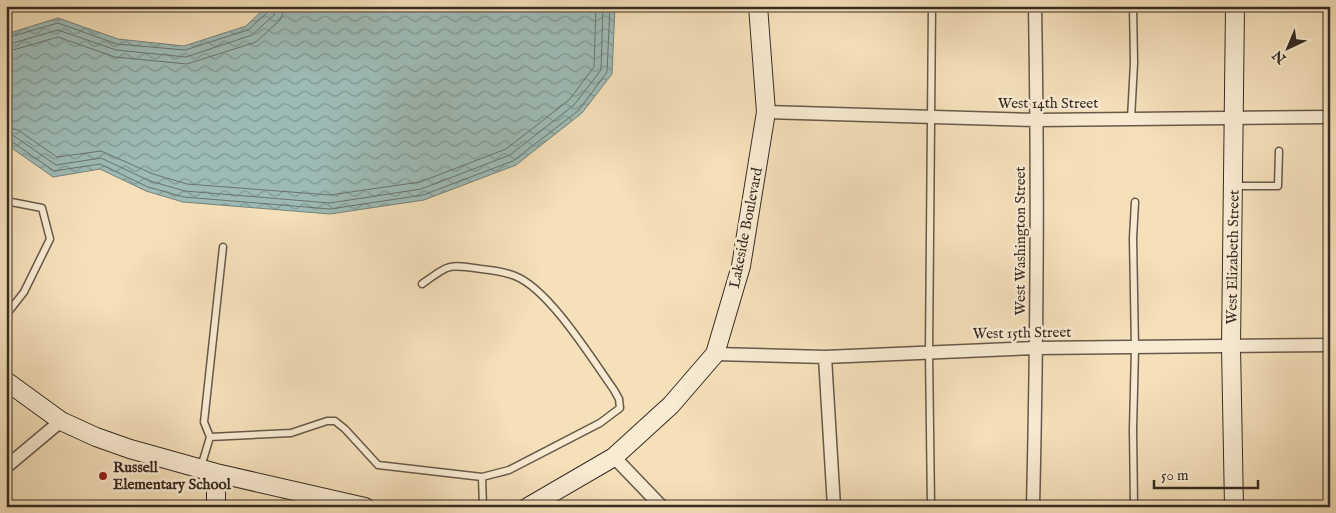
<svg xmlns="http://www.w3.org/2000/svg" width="1336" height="513" viewBox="0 0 1336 513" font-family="'IM FELL English',serif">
  <defs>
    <pattern id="water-waves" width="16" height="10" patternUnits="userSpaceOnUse" patternTransform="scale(1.25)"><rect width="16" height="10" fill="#9dbbb6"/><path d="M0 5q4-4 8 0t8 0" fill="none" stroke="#819894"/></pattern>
  </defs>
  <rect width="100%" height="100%" fill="#f5e0ba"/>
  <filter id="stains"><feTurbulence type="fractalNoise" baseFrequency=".004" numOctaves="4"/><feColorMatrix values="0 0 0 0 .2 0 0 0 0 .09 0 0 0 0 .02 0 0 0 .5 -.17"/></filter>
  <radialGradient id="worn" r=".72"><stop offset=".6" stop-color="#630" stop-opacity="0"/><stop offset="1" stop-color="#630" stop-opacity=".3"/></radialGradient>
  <!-- water -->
  <path fill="url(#water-waves)" stroke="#75827c" d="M267,6H615L612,74L582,113L516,165L424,200L330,214L183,202L146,191L100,169L53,177L6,144V34L58,18L118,39L184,46L246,26Z"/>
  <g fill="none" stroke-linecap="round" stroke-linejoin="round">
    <!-- shore -->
    <path stroke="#6a746d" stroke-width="1" d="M6,38L58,23L117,44L185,50L248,30L268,12L270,6
      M6,45L58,30L116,50L186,57L252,35L274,15L276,6
      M6,52L58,37L115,57L187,64L256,42L280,20L283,13L284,6
      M6,127L18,130L57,157L101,151L153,174L187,184L330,195L420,182L506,149L569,100L594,67L596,6
      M6,134L14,136L56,165L101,158L150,181L185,191L330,203L421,189L510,155L574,105L601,70L603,6
      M6,140L11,141L54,171L100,164L148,187L184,197L330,209L423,195L513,161L579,110L607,72L610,6"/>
    <!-- lane casing -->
    <g stroke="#67594a" stroke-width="9">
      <path id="lane" d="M1131,119L1134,63L1133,6
        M1235,186H1278L1279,151
        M6,201L42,208L50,239L24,292L6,315
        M210,437L291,433L327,421H335L345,429L378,465L482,477L509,470L600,423L620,408L619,399L614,390C592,359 549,289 515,276C505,272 492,270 481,269C448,264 450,264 422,284
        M201,467L210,437L204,422L223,247
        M482,477L483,507
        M931,507L929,352L932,6
        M1134,507L1133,430L1135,348L1133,238L1135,202"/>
    </g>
    <!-- street casing -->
    <g stroke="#67594a" stroke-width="15">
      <path id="street" d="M766,112L1037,120L1330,117
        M715,354L825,357L1036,348L1330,345
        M825,357L834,507
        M614,457L662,507
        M6,467L61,421
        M1033,507C1037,340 1038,173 1035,6"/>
    </g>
    <!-- secondary casing -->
    <g stroke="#382c24" stroke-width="20">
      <path id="secondary" d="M6,381L61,421L96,437L130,449L216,473L365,507
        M216,507V473
        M528,507L614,457L671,405L715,354L741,266L766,112L758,6
        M1234,507L1231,347L1235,6"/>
    </g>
    <!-- lane -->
    <use href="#lane" stroke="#f8ebd2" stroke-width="6"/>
    <!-- street -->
    <use href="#street" stroke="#f8ebd2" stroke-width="12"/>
    <!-- secondary -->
    <use href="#secondary" stroke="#f8ebd2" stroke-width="18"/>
  </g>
  <!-- markers -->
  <circle fill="#8f2418" stroke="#f8ebd2" stroke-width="2" cx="103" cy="476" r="5"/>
  <g text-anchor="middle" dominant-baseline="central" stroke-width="5" stroke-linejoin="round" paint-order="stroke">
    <!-- street labels -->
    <g font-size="15" fill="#382c24" stroke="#f8ebd2">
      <text x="1048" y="103">West 14th Street</text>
      <text transform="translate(746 228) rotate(-79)">Lakeside Boulevard</text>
      <text transform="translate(1020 241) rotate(-90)">West Washington Street</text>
      <text transform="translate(1233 257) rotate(-89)">West Elizabeth Street</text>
      <text transform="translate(1022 333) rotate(-1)">West 15th Street</text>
    </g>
    <!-- poi labels -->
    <g font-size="15" font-weight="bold" fill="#382c24" stroke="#f8ebd2" text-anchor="start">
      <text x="113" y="467">Russell<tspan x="113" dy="17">Elementary School</tspan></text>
    </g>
  </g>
  <!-- margin -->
  <rect width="1336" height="513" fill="none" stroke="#f5e0ba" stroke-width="25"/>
  <rect x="8" y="8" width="1321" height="498" fill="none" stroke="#382c24" stroke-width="2.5"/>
  <rect x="12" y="12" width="1311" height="488" fill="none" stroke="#382c24"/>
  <!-- north arrow -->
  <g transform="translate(1288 48) rotate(224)" stroke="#f8ebd2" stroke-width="4" paint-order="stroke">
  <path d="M0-4L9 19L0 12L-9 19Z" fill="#382c24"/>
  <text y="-8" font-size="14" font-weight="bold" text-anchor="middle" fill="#382c24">N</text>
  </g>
  <!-- scale -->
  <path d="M1154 480v8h104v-8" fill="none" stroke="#382c24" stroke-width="2.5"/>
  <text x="1161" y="480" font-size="15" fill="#382c24" stroke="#f8ebd2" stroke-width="4" paint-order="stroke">50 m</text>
  <rect width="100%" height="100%" filter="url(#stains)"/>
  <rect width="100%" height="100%" fill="url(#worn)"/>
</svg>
